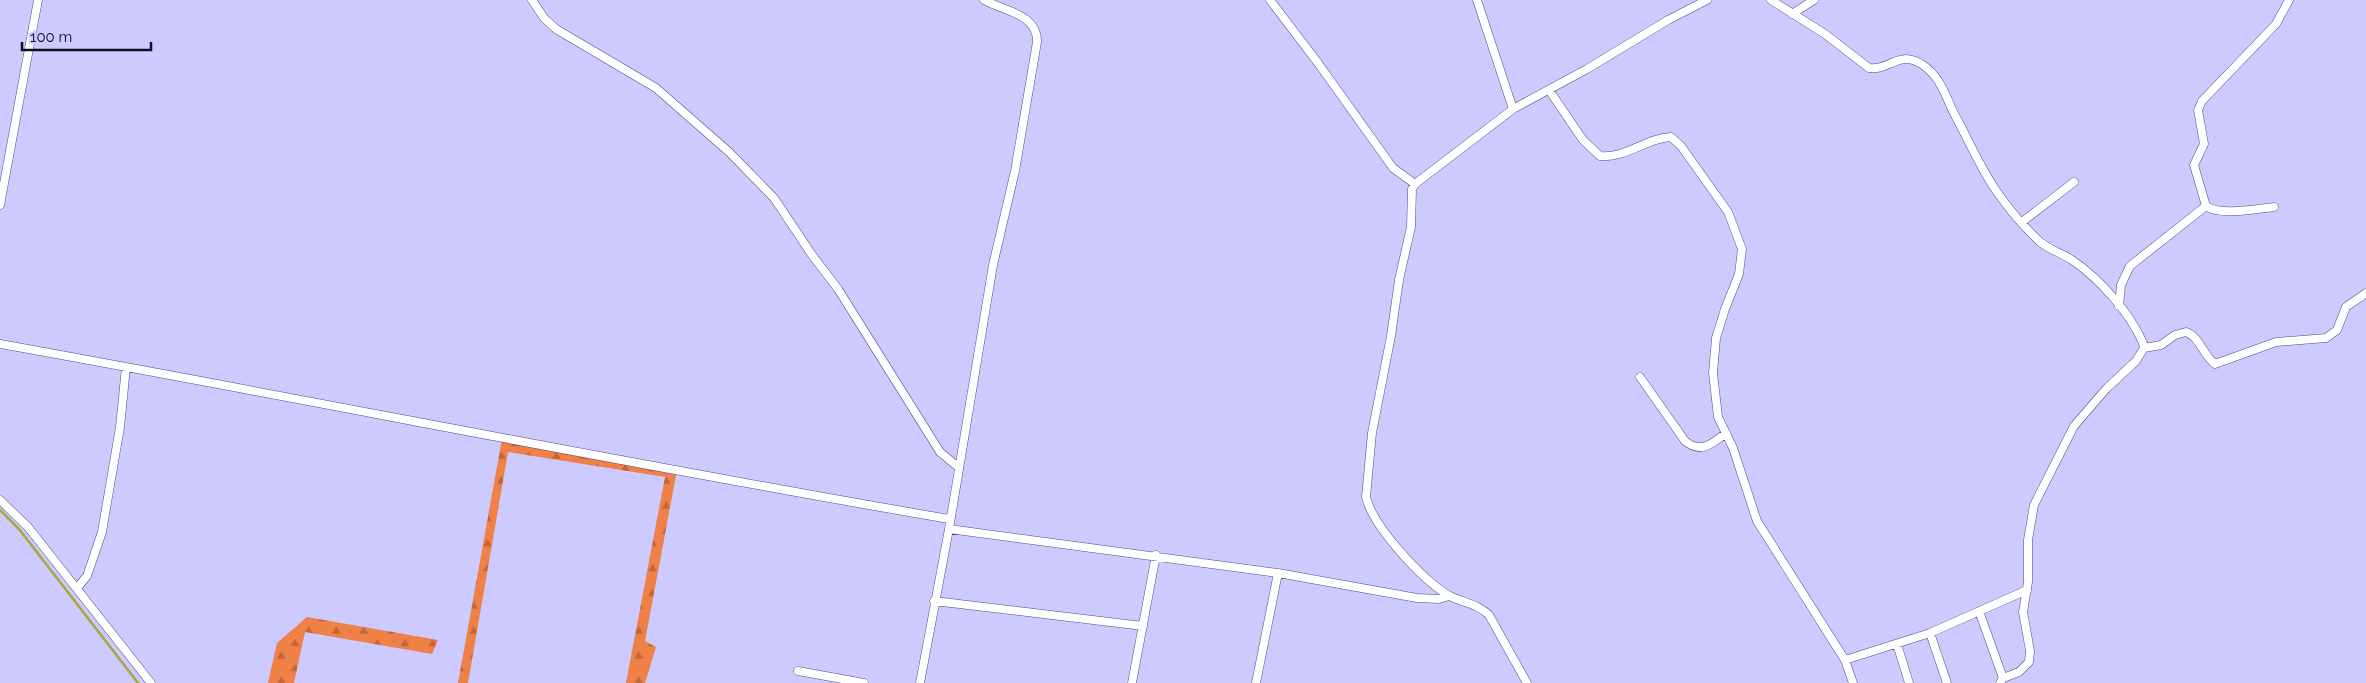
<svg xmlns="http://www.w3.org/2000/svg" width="2366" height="683" viewBox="0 0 2366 683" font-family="Raleway,sans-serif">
  <defs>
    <pattern id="forest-firs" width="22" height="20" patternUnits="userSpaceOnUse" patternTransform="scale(1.25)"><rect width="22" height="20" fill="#ef8046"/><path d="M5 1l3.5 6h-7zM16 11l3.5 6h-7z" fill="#c0673a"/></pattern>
  </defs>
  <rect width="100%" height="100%" fill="#cccaff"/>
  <!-- forest -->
  <path fill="url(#forest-firs)" d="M502,439L677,470L645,641L656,647L645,683H626L665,477L508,452L468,683H458Z
    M307,617L438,640L432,654L305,632L294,683H268L277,643Z"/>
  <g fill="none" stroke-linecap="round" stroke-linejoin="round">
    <!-- stream -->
    <path stroke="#aba53b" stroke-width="2.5" d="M0,510L19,529L138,683"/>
    <!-- street casing -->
    <g stroke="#504b83" stroke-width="9">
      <path id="street" d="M532,0L544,18L556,29L656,88L729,152L774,198L812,255L838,289L940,452L958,467
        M1270,0L1318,63L1393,168L1415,184
        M1477,0L1513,109
        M1771,0L1825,34L1869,68C1890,71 1898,49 1923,65C1943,79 1946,100 1957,119C1970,143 1981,169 1997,192C2009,209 2024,227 2039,241C2049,250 2062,253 2072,260C2100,279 2130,313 2143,343L2144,348L2136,361L2106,389L2074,426L2034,505L2028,540V582L2023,612L2030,651L2029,662L2019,672L2003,678L2000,683
        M1792,14L1814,0
        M1549,90L1583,140L1600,156C1625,159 1646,138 1671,137L1681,146L1728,212L1742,249L1739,274L1725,309L1716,338L1713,373L1718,417L1733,448L1757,521L1845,660L1853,683
        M0,205L38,0
        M2274,207C2257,209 2219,216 2206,206L2194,165L2204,144L2198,110L2202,101L2276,24L2289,0
        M2022,222L2074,182
        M2119,306L2121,285L2130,266L2206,206
        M0,344C317,401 632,465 949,519
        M2144,348L2161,345L2175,335L2186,332C2200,337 2203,355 2215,364L2276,342L2326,338L2337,330L2346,307L2366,293
        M1640,377L1685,441C1701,454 1712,444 1726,433
        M0,500L28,527L151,683
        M949,529L1278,573L1417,598L1439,599L1449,596
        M77,588L87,576L102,532L120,427L126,367
        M934,601L1143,626
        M1979,611L2003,678
        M1930,633L1947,683
        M1897,644L1909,683
        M1845,660L1930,633L2027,590
        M798,671L864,683
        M920,683L949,529L993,265L1015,171L1037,42C1038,14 1004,11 984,0
        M1132,683L1156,555
        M1256,683L1278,573
        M1527,683L1489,615C1477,603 1462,603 1448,595C1422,579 1373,527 1366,497L1372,433L1391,336L1399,280L1411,227L1412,189L1415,184L1513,109L1587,69L1668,20L1707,0"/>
    </g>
    <!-- street -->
    <use href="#street" stroke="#fff" stroke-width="8"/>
  </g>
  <!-- scale -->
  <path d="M22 42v8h129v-8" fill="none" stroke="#0f0d23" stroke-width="2.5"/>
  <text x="30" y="42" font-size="15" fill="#0f0d23" stroke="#cccaff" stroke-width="4" paint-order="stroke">100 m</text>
</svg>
